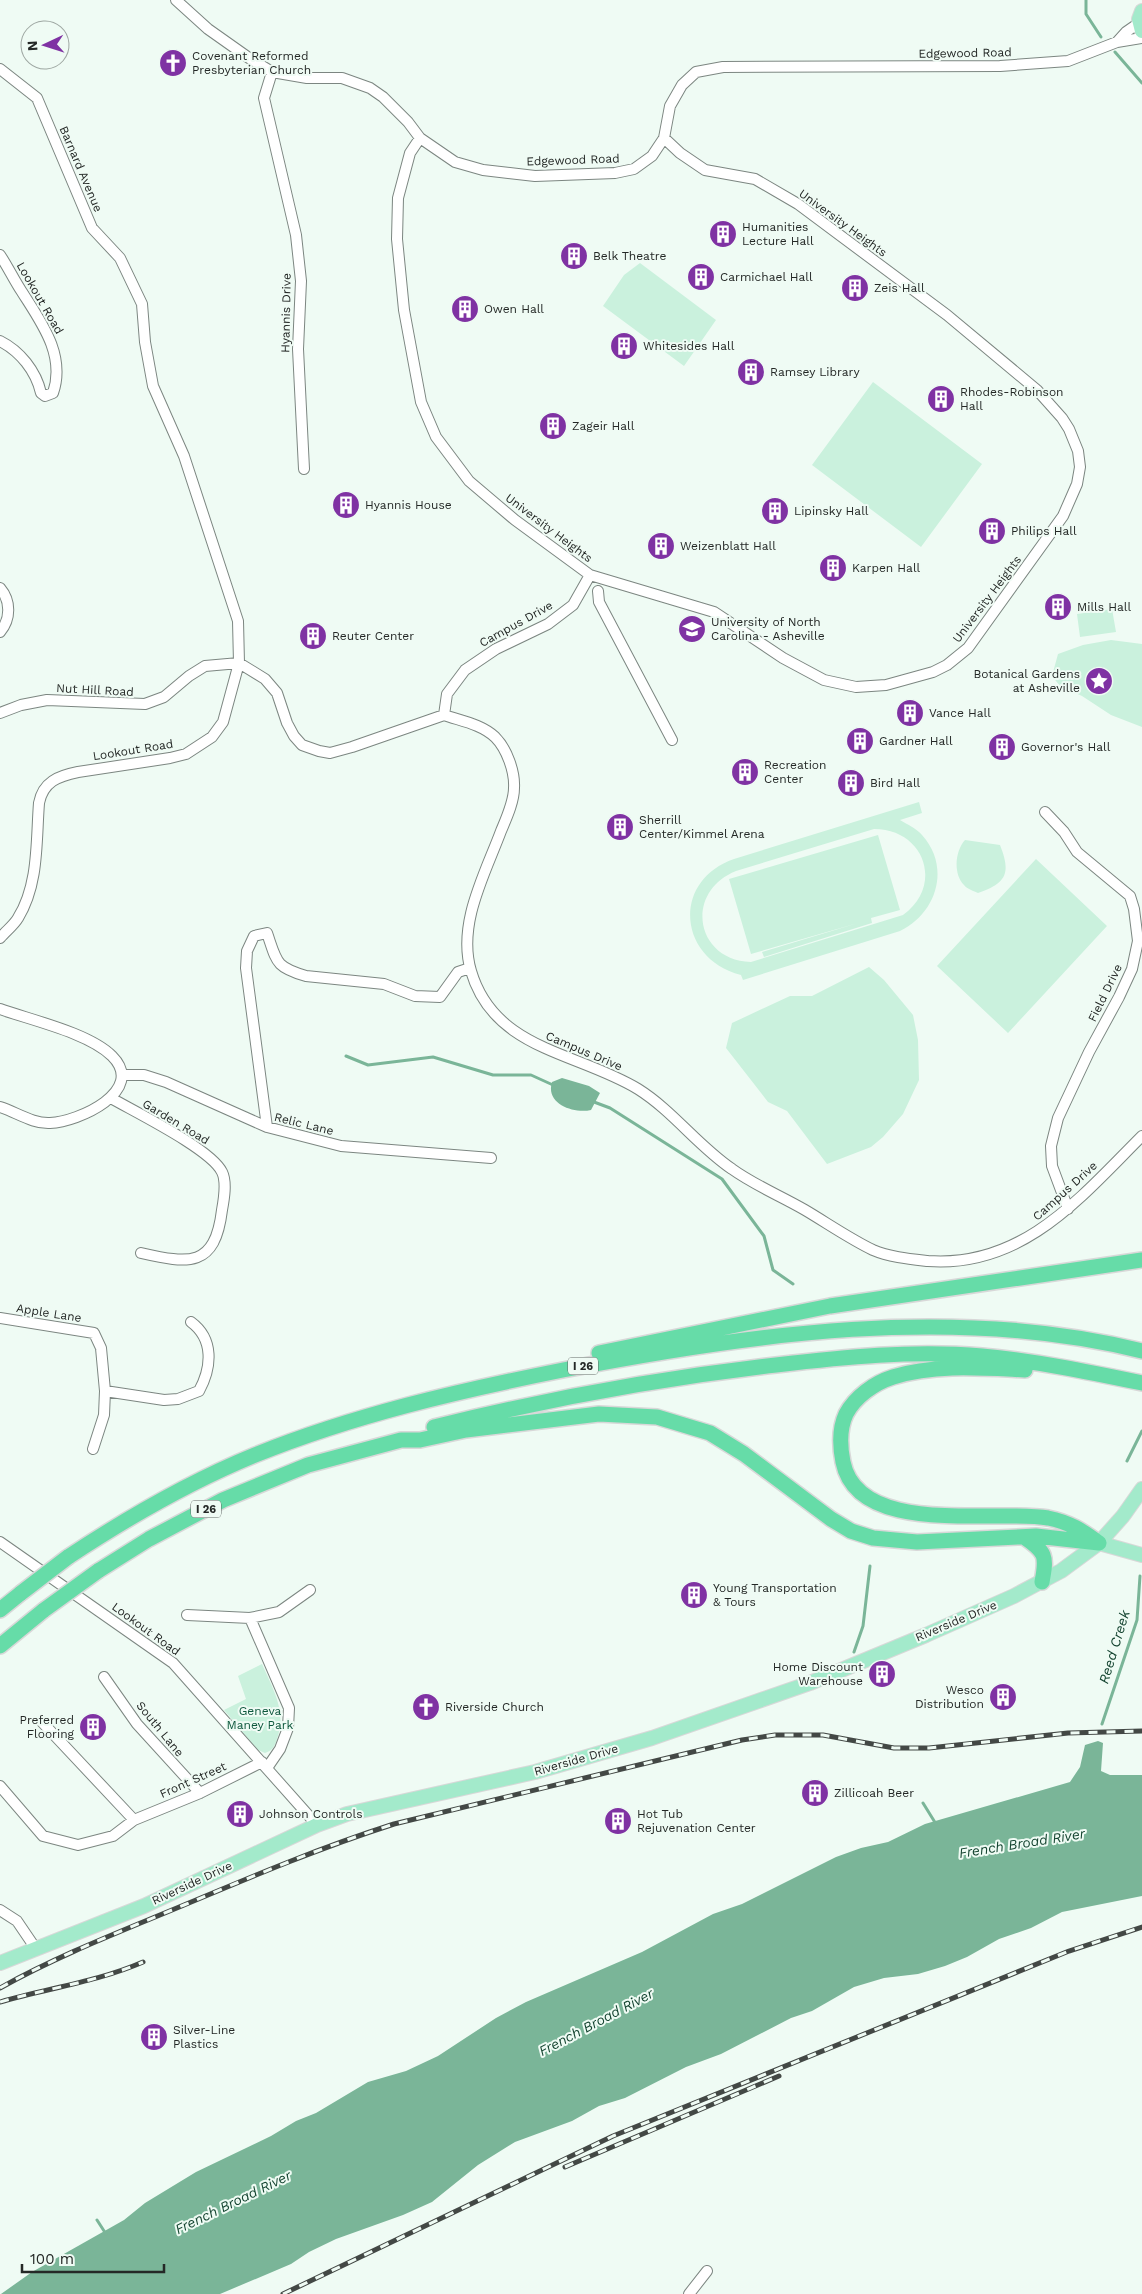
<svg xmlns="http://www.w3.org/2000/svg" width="1142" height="2294" viewBox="0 0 1142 2294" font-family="'Work Sans',sans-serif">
  <rect width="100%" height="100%" fill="#effbf4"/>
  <!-- green -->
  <path fill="#caf1dd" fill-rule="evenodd" d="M640,263L716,320L684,366L603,306L624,275Z
    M873,382L982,464L921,547L812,465Z
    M1112,609L1116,632L1080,637L1077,614Z
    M1111,640L1142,644V727L1111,715L1082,696L1060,686L1052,676L1058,654L1083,645Z
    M919,802L922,813L900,820C908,825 916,828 922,835C951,867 937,913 900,931L743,980L741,975C678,959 671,881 734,859ZM874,829C925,829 944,886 903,915L751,962C695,960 684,892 736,871Z
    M878,835L900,910L871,918L872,923L764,957L762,952L858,923L751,954L729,879Z
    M965,840L1000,845C1011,873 1007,883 978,893C974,891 967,889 964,885C953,874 955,851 965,840Z
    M1036,859L1107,926L1008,1033L937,966Z
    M869,967L884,980L913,1015L918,1040L919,1080L903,1114L883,1137L871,1147L827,1164L787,1111L768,1102L726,1048L732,1023L790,996H812Z
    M262,1664C273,1689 287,1712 277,1739C275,1746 272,1751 265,1753L258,1750L224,1710L246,1699L238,1676Z"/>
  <!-- water -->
  <path fill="#7ab598" d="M562,1078L589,1086L600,1093L591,1110C574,1114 545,1104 552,1082Z
    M1098,1741L1103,1743L1101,1771L1110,1775H1142V1896L1062,1912L1031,1928L999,1939L967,1957L945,1966L918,1974L884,1978L854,1987L812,2011L791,2018L721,2054L686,2067L625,2098L599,2106L572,2121L515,2142L478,2165L432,2202L403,2215L336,2239L309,2252L291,2264L220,2294H1L32,2272L124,2220L145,2203L196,2172L271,2136L296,2121L316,2113L368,2082L406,2071L438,2056L496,2018L526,2002L642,1952L713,1914L742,1904L836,1857L861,1848L888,1842L925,1824L1070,1782L1080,1767L1085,1745Z"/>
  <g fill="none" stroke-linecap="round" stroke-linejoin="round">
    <!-- stream -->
    <path stroke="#7ab598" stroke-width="3" d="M1086,0V14L1101,37
      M1115,52L1142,83
      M346,1056L368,1065L433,1057L493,1075H531L553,1085
      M594,1102L610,1108L722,1179L764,1236L773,1270L793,1284
      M1127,1461L1142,1431
      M854,1652L863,1626L870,1566
      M1102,1724L1137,1620L1140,1576
      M923,1803L936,1824
      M97,2220L106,2234"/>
    <!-- minor casing -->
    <g stroke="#7c8681" stroke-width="12">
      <path id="minor" d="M176,0L208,29L249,58L272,72L307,78H342L370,88L383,97L408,122L420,138L455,162L483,170L535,176L615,173L634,169L652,156L664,138L670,106L682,85L696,72L723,67L1000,66L1068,61L1117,42L1142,38
        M1117,42L1126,32L1139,23
        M0,69L37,98L92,228L120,258L142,304L145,342L153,386L184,456L238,621L239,663L223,722L212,737L186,754L170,758L78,772C58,776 43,782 39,803C36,841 39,884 18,918C14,925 6,931 0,938
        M272,72L264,98L296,235L301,281L298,349L304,469
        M420,138L410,153L398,198L397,239L404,310L421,402L436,437L469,481L515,520L590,575L714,612L783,658L824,680L856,687L886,685L933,672L947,665L968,648L1063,516L1077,484L1080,467L1078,451L1069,429L1062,418L1037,390L947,315L798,204L755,179L705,170L680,153L664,138
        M0,255C8,267 14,280 22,292C41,322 66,355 53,393L45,396L41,393C36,371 20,351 0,341
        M590,575L573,605L548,624L496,649L465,670L447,694L444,715C461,721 481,724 495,737C507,749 515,772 514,788C514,802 506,819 501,831C485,874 457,924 471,971C494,1050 577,1052 638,1089C673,1111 698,1146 732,1169C754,1185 781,1196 805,1210C827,1223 850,1239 873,1250C889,1257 910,1259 928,1261C1023,1268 1081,1197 1142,1136
        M0,588C11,601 11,619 0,632
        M598,591L599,602L672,740
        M0,713L21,705L47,700L145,704L164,697L189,676L205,666L239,663L265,679L277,693L287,723L294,736L302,745L319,751L330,753L352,747L444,715
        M1045,812L1064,832L1077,852L1130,896L1134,909L1138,941L1132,969L1119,997L1089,1052L1058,1118L1051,1146L1052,1166L1068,1209
        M0,1009C31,1020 89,1033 112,1056C147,1091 78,1122 50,1123C33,1124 16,1112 0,1107
        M122,1075H144L166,1082L267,1127L341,1146L491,1158
        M111,1098C135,1112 211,1149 222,1172C227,1182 224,1199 222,1210C215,1268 189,1264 141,1253
        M267,1127L246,968L247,951L254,936L267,933C277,962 275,967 306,976L384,984L415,996L440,997L458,972L470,968
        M0,1318L94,1333L101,1348L105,1391L104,1415L93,1449
        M105,1391L164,1400L178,1399L199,1391C212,1367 214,1339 191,1322
        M0,1542L173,1663L317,1825
        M187,1615L250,1618L279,1612L310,1590
        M250,1618L289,1708L288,1728L280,1749L267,1768
        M104,1677L137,1724L200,1793
        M42,1722L134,1820
        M0,1786L43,1836L78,1845L113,1836L134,1820L200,1793L262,1762
        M0,1910L17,1921L36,1949
        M689,2294L707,2271"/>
    </g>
    <!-- major casing -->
    <g stroke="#d8d8d8" stroke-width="16">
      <path id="major" d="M1142,11L1139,19L1142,31
        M1099,1543L1142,1555
        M0,1963L144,1906L317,1825L347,1814L535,1772L652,1738L810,1683L926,1635L1014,1596L1061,1571L1099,1543L1123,1516L1142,1489"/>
    </g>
    <!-- highway casing -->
    <g stroke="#d8d8d8" stroke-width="18">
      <path id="highway" d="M599,1353L830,1306L1142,1260
        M1025,1370C982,1368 935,1364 893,1377C874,1383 855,1397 846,1414C839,1429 840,1447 843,1462C858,1537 994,1509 1048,1518C1069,1522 1083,1531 1099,1543
        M434,1427C547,1399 661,1378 776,1365C843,1357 914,1350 982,1356C1036,1361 1089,1372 1142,1383
        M1024,1537C1046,1552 1047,1556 1042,1582
        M68,1557C127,1518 189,1482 255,1455C354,1415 458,1391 563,1370C749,1334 955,1304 1142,1351
        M98,1571L149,1539L223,1500L308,1465L401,1440H420L466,1430L599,1414L657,1417L710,1433L744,1454L831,1519L851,1531L873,1538L917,1542L1036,1536L1099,1543
        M0,1610L21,1593
        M0,1646L44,1610"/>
    </g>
    <!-- minor -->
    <use href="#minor" stroke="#fff" stroke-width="10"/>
    <!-- major -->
    <use href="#major" stroke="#a3eacb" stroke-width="14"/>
    <!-- highway -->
    <use href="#highway" stroke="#66dca8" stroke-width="15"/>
    <!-- rail casing -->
    <g stroke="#434845" stroke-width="5">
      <path id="rail" d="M0,1988C59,1955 122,1931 184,1905C253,1876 322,1847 394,1824L742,1740L775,1735H823L894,1748H929L1068,1733L1142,1731
        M0,2002C48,1988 97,1982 143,1962
        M565,2167L779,2076
        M283,2294L613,2136L1069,1951L1142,1927"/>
    </g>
    <!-- rail -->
    <use href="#rail" stroke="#effbf4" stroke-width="3" stroke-dasharray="9" stroke-linecap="butt"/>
    <!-- highway-bridge casing -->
    <g stroke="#d8d8d8" stroke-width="18" stroke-linecap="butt">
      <path id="highway-bridge" d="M21,1593L68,1557
        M44,1610L98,1571"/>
    </g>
    <!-- highway-bridge -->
    <use href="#highway-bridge" stroke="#66dca8" stroke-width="15"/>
  </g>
  <!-- icons -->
  <defs>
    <g id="church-disc" transform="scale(1.4375)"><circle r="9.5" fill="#7f32a3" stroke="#effbf4"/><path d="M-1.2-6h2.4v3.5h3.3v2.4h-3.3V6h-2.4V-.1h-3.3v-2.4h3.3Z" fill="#fff"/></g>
    <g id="building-disc" transform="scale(1.4375)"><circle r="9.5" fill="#7f32a3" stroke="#effbf4"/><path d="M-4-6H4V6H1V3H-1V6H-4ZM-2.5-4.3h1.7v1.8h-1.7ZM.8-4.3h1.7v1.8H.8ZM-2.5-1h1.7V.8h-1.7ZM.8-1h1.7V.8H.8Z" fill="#fff"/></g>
    <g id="university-disc" transform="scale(1.4375)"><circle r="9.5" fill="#7f32a3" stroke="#effbf4"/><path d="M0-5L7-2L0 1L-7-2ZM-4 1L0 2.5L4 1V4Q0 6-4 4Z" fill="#fff"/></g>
    <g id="sight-disc" transform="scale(1.4375)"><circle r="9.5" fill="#7f32a3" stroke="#effbf4"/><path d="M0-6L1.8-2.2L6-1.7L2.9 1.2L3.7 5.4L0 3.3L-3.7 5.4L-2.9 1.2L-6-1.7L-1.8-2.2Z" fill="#fff"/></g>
  </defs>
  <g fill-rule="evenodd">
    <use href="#church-disc" x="173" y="63"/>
    <use href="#building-disc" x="723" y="234"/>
    <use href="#building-disc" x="574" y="256"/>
    <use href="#building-disc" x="701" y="277"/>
    <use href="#building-disc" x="855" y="288"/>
    <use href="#building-disc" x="465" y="309"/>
    <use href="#building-disc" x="624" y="346"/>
    <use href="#building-disc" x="751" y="372"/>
    <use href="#building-disc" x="941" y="399"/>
    <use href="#building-disc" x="553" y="426"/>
    <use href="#building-disc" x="346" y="505"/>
    <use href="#building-disc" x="775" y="511"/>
    <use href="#building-disc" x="992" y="531"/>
    <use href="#building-disc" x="661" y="546"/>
    <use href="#building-disc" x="833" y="568"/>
    <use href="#building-disc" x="1058" y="607"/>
    <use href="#university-disc" x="692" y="629"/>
    <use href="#building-disc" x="313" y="636"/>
    <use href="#sight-disc" x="1099" y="681"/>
    <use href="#building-disc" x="910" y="713"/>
    <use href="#building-disc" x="860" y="741"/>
    <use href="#building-disc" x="1002" y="747"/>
    <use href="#building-disc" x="745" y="772"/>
    <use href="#building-disc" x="851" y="783"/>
    <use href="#building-disc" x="620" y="827"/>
    <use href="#building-disc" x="694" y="1595"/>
    <use href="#building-disc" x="882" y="1674"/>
    <use href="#building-disc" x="1003" y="1697"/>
    <use href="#church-disc" x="426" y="1707"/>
    <use href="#building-disc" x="93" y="1727"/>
    <use href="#building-disc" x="815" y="1793"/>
    <use href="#building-disc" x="240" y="1814"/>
    <use href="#building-disc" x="618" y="1821"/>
    <use href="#building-disc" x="154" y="2037"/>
  </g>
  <g text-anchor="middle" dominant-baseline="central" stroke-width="4" stroke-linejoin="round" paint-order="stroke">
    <!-- shield labels -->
    <g fill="#effbf4" stroke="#616764" stroke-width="1">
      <rect x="568" y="1357.5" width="30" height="17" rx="4"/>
      <rect x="191" y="1500.5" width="30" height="17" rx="4"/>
    </g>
    <g font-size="11" font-weight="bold" fill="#242826">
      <text x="583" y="1366">I 26</text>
      <text x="206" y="1509">I 26</text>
    </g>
    <!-- street labels -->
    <g font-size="12" fill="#242826" stroke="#effbf4">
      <text transform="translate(965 53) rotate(-1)">Edgewood Road</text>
      <text transform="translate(573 160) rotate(-2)">Edgewood Road</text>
      <text transform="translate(81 169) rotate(67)">Barnard Avenue</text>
      <text transform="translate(843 223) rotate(36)">University Heights</text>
      <text transform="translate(40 298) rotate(60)">Lookout Road</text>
      <text transform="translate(286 313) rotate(-89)">Hyannis Drive</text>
      <text transform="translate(549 528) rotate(37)">University Heights</text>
      <text transform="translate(987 599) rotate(-53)">University Heights</text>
      <text transform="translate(516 624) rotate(-29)">Campus Drive</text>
      <text transform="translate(95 690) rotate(3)">Nut Hill Road</text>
      <text transform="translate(133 750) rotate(-9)">Lookout Road</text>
      <text transform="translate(1105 993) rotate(-64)">Field Drive</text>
      <text transform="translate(584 1051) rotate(23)">Campus Drive</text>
      <text transform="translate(176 1122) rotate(31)">Garden Road</text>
      <text transform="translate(304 1124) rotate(14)">Relic Lane</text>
      <text transform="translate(1065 1191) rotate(-42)">Campus Drive</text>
      <text transform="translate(49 1313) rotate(9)">Apple Lane</text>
      <text transform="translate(956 1621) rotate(-23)">Riverside Drive</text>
      <text transform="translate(146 1629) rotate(36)">Lookout Road</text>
      <text transform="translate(160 1729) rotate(51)">South Lane</text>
      <text transform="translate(576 1760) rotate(-16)">Riverside Drive</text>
      <text transform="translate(193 1780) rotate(-24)">Front Street</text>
      <text transform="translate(192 1883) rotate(-25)">Riverside Drive</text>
    </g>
    <!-- poi labels -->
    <g font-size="12" fill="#242826" stroke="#effbf4" text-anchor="start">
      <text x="192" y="56">Covenant Reformed<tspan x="192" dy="14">Presbyterian Church</tspan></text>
      <text x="742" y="227">Humanities<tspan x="742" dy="14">Lecture Hall</tspan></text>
      <text x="593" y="256">Belk Theatre</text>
      <text x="720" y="277">Carmichael Hall</text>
      <text x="874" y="288">Zeis Hall</text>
      <text x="484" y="309">Owen Hall</text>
      <text x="643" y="346">Whitesides Hall</text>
      <text x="770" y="372">Ramsey Library</text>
      <text x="960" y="392">Rhodes-Robinson<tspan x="960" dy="14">Hall</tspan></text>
      <text x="572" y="426">Zageir Hall</text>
      <text x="365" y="505">Hyannis House</text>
      <text x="794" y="511">Lipinsky Hall</text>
      <text x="1011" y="531">Philips Hall</text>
      <text x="680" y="546">Weizenblatt Hall</text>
      <text x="852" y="568">Karpen Hall</text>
      <text x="1077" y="607">Mills Hall</text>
      <text x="711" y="622">University of North<tspan x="711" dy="14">Carolina - Asheville</tspan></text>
      <text x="332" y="636">Reuter Center</text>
      <text x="1080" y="674" text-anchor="end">Botanical Gardens<tspan x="1080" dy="14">at Asheville</tspan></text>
      <text x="929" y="713">Vance Hall</text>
      <text x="879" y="741">Gardner Hall</text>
      <text x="1021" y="747">Governor's Hall</text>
      <text x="764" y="765">Recreation<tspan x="764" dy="14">Center</tspan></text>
      <text x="870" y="783">Bird Hall</text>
      <text x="639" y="820">Sherrill<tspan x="639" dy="14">Center/Kimmel Arena</tspan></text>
      <text x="713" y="1588">Young Transportation<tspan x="713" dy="14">&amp; Tours</tspan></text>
      <text x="863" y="1667" text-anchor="end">Home Discount<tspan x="863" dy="14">Warehouse</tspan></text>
      <text x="984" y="1690" text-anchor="end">Wesco<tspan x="984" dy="14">Distribution</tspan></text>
      <text x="445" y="1707">Riverside Church</text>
      <text x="74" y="1720" text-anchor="end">Preferred<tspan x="74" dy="14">Flooring</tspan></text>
      <text x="834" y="1793">Zillicoah Beer</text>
      <text x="259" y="1814">Johnson Controls</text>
      <text x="637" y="1814">Hot Tub<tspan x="637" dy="14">Rejuvenation Center</tspan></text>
      <text x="173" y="2030">Silver-Line<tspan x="173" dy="14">Plastics</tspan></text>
    </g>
    <!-- park labels -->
    <g font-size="12" fill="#0d573c" stroke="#effbf4">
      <text x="260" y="1711">Geneva<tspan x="260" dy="14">Maney Park</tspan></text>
    </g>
    <!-- water labels -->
    <g font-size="14" font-style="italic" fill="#154531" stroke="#effbf4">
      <text transform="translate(1114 1647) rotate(-73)">Reed Creek</text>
      <text transform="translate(1022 1843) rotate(-9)">French Broad River</text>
      <text transform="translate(596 2022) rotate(-28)">French Broad River</text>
      <text transform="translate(233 2202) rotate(-26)">French Broad River</text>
    </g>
  </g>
  <!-- north arrow -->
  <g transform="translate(45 45) rotate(266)"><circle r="24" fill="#effbf4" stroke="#9ea7a2"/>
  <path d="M0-4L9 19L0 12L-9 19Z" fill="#7f32a3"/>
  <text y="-8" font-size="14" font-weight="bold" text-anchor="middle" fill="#242826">N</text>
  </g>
  <!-- scale -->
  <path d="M22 2264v8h142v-8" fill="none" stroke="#242826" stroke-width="2.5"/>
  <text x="30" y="2264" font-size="15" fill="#242826" stroke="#effbf4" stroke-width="4" paint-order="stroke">100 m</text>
</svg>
